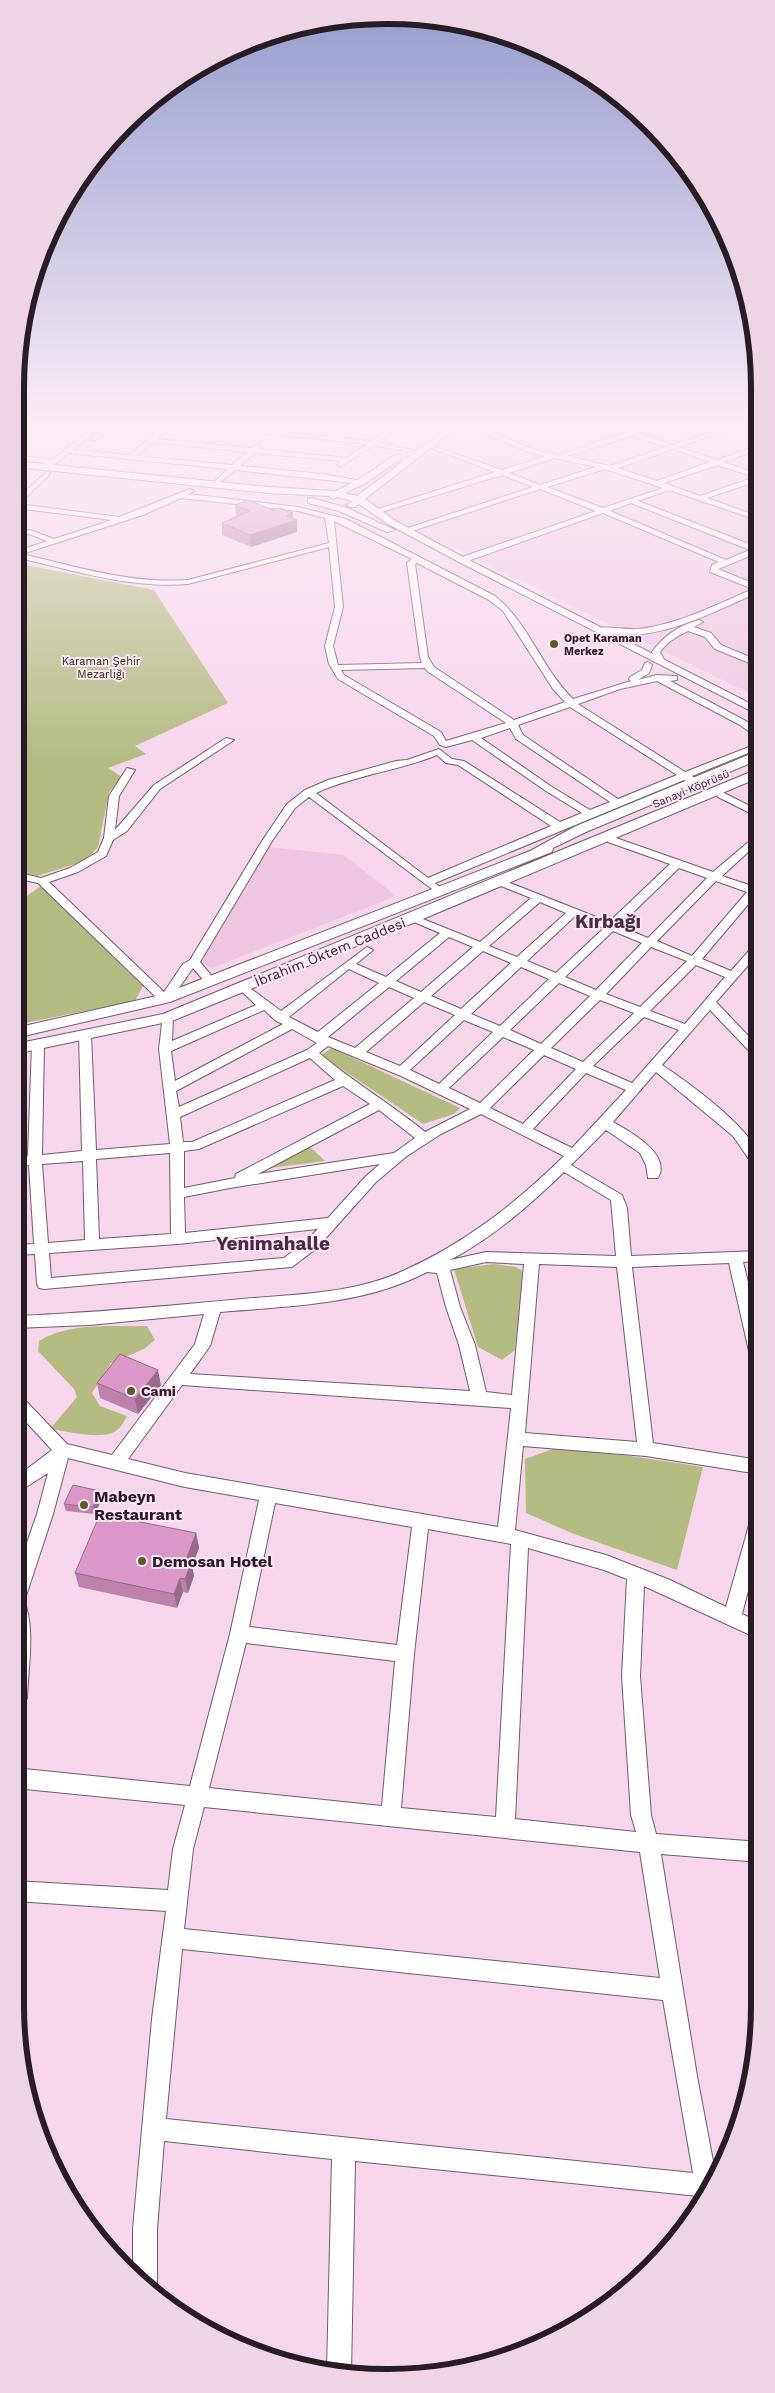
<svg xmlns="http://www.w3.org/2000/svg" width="775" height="2393" viewBox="0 0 775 2393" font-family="'Work Sans',sans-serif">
  <rect width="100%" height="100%" fill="#f6d6eb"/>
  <!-- built -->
  <path fill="#edc7e1" d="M446,426H757V697L346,495Z
    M269,847L344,855L391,892L394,897L212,968L194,960Z"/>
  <!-- green -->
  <path fill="#b3bb81" d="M15,563L154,590L228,703L135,746L146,754L108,768L122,777L109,792L98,847L85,861L37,876L22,872L15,830Z
    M41,886L143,986L135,1001L15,1025V904Z
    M332,1048L460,1108L454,1114L423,1124L321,1055Z
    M308,1145L325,1161L262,1169Z
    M494,1264L516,1267L523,1271L515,1350L502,1360L478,1347L454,1269Z
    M147,1326L155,1340L144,1349L111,1363L92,1393L100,1406L127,1416C123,1423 120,1430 112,1433C97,1439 65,1431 50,1429L77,1397L74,1389L38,1351L39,1341C71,1322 110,1327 147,1326Z
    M553,1449L624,1455L703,1467L677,1570L574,1534L526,1513L525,1459Z"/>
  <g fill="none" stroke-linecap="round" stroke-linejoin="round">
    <!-- minor casing -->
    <g stroke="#755a6c" stroke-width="2">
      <path id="minor" d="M95,426H102L73,450L130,455L164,426H171L157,439L251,448L258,444L261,446L259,449L346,458L367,444L193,426H217L371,441L393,426H400L378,442L413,450L410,452L373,445L340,467L337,465L341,461L255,453L240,466L322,474L363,481L364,482L361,484L235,470L215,486L213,485V483L228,469L69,453L53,465L38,468L36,465L47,463L15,459V455L52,460ZM153,442L247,452L232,465L137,456Z
        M108,426H115L96,440H92V438Z
        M467,426H476L533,449L558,455L625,433L607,426C616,426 622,430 630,431C639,432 649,426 658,426L638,433L673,445L731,426H740L679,447L717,460L757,446V450L723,462L757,474V481L707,498L757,516V520L669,490L638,501L757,547V553L718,569L757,585V593C713,612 663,640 613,634C607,633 600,634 595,630L596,628C610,626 625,630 639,629C679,624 716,605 753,589L710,572L712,565L719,562L603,513L465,562H459V558L596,511L540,489L409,532L402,530L533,487L502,475L375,514V510L495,472L429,447V445L502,470L546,456L529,452ZM632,436L666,447L610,466L566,456ZM673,449L710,462L657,481L618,468ZM554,458L596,467L540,485L509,473ZM717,465L755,477L700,496L664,483ZM605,469L663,488L603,508L547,487ZM631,503L750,550L726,560L610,511Z
        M48,471L50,474L19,504L119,517L190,489L194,491L188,494L298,507L346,519L495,596C529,623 542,669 573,699L631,681L629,679L630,677L642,670L645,663L648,662L652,665L649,673L638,680L657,675L677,676V680L670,681L746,721L758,730V738L740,725L657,681L620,689L578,704L685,772L749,747L758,740V749L692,776L697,780V784H691L684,780L435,883L445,892L440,895L309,797L295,808L272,841L200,962L216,981L214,983H206L193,968L169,1002H161L38,883L15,878V872L41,878L70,868L98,852L104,838L109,796L127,768L135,770L119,796L115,830L154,785L226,738L234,740L160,789L127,831L113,840L106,856L78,872L49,882L164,992L183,964L190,960L262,841L287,804L305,790L328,780L396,761L407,760L439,749L452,759L464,761L560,822L582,813L546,791L472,740L446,747L440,745L434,736L338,679L329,664L325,646L335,607L329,547L188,584C129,589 72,570 15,557V552L47,541L29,534L15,537V533L30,530L54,539L112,520L15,508V500ZM181,498L298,511L325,518L329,543L188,580C131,584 77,567 22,554L143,515ZM334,521L412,559L407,563L420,657L422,663L338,665L333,646L343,607ZM417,563L489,600L503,611L553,689L565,702L514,720L434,667L428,657L415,564ZM425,668L427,671L506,723L446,741L441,732L344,675L341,670ZM570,707L677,775L618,799L523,735L518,725ZM510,728L516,739L610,802L590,810L552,787L481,738ZM437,755L446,763L458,765L551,826L428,878L316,793C355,775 398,771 437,755Z
        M699,620L703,622L694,627L711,633L721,645L757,660V666L715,649L705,637L688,631C677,636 667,642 660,652L665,661L658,663L652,652C663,636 680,625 699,620Z
        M722,792L758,810V817L718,797L717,795Z
        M758,834V843L722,876L758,888V895H756L702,959L731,971L754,945L758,944V954L716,1002L758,1046V1057L754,1056L710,1010L662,1065C688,1082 745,1124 757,1151C759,1155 758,1162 758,1167L753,1165L733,1136L656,1072L613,1122C629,1131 672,1154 658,1178H648L646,1165L640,1153L606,1130L571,1165L622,1195L627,1208L631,1256L759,1251V1261L743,1262L759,1327V1366L754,1364L751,1360L729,1263L632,1267L653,1443L759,1460V1474L646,1456L523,1446L515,1530L606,1555L670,1580L726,1607L751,1518L753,1513L759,1511V1549L742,1614L759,1622V1639L644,1586L640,1676L651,1815L656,1834L760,1842V1862L661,1854L697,2076L716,2177L703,2202L698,2196L355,2161L351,2375H339L327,2371L332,2159L164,2141L157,2229V2287L154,2295L133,2275V2229L152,2019L166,1911L15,1901V1881L168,1890L173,1849L185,1805L15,1788V1768L190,1786L230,1634L259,1500L185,1487L68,1458L53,1514L24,1602L21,1608L15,1610V1577L37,1514L48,1473L15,1494V1478L52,1450L15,1410V1394L21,1396L67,1444L112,1455L195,1344L204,1314L89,1325L15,1328V1316C91,1313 166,1306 242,1299C296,1294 355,1294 405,1270C467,1242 516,1203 564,1156L481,1114L441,1134L407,1156L376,1182L317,1248L292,1267L44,1289L39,1288L37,1284L35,1254L15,1255V1245L34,1244L29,1165L15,1167V1157L28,1156L32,1044L38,1040L44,1044L42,1155L82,1151L79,1035L85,1031L91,1035L96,1150L170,1144L159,1049L163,1015L167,1014L173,1018L172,1041L256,1005L237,987L243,983L281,1011L367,947L373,950L356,964L386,977L440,933L409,920V916L413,915L480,942L531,898L496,884V880L500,879L609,922L670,864L608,842V838H616L713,872ZM679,868L707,878L648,938L619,926ZM716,881L747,892L692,956L657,941ZM540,902L566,913L517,957L489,946ZM575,916L604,928L556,973L527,961ZM613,931L642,943L596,990L565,977ZM449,937L473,947L421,992L396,981ZM651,947L687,961L640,1007L606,994ZM483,951L511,963L461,1009L431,996ZM696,965L725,977L685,1024L650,1011ZM521,967L549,979L500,1026L471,1014ZM349,969L379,983L318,1032L289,1017ZM559,983L590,996L541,1044L510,1030ZM389,987L414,998L355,1048L328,1037ZM600,1000L634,1013L583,1062L551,1048ZM424,1002L455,1015L400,1066L366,1052ZM264,1010L276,1021L283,1024L175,1081L171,1051ZM644,1017L679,1030L632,1083L593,1066ZM464,1020L493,1032L439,1084L410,1070ZM292,1029L317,1043L307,1050L179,1107L176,1091ZM503,1037L534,1050L480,1103L449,1088ZM328,1046L401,1076L470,1109L425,1132C391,1104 353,1082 319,1053ZM544,1055L576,1069L523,1124L490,1108ZM310,1058L335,1080L192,1142H183L180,1117ZM586,1073L626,1090L572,1148L533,1129ZM343,1086L370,1104L236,1174L235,1178L184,1188V1151L199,1149ZM379,1110L415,1138L394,1153L258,1174ZM170,1153L171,1234L99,1239L96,1159ZM83,1161L85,1240L48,1243L42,1164ZM380,1164L366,1176L328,1218L185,1233L184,1197L230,1188ZM564,1172L611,1200L616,1256L486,1252L450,1260C493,1237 529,1206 564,1172ZM318,1229L307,1240L284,1258L51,1278L49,1253L178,1244ZM486,1262L524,1264L512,1395L486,1392L475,1345L460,1307L450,1270ZM539,1264L617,1267L637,1442L525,1433ZM427,1272L437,1273L446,1307L459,1345L470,1391L190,1374L210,1346L220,1312C290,1306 364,1305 427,1272ZM182,1385L511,1408L498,1527L185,1473L128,1459ZM275,1503L412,1527L397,1645L249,1627ZM428,1529L511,1544L496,1817L401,1808L414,1654ZM528,1548L604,1570L627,1579L622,1676L631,1815L636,1832L515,1819ZM246,1643L395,1661L382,1806L209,1788ZM204,1807L640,1852L660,1978L184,1929L193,1849ZM182,1949L663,2000L693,2173L166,2119Z
        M759,1644V1676L753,1673C749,1664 749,1655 753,1646Z"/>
    </g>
    <!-- major casing -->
    <g stroke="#755a6c" stroke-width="2">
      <path id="major" d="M450,426H459L365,499L394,520L465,558L757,707V714L459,562L388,524L359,504L355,507H349L347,505L352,501L338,497L333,499L329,496L268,493L15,467V461L268,487L336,491L358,480L395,455H401V459L364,484L345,493L357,496Z
        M311,498L345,507L395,530L387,532L339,511L308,503V499Z
        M758,751V760L586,832L553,848L552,852L170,1002L15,1038V1028L161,995L530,851L576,826Z
        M758,769V778L418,921L172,1021L15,1054V1044L163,1014Z
        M15,1595L23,1598C36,1627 28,1667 27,1698L23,1706L15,1709Z"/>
    </g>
    <!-- minor -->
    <use href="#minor" fill="#fff" fill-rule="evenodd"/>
    <!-- major -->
    <use href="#major" fill="#fff" fill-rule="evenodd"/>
  </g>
  <!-- wall -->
  <path fill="#bc82ab" d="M235,505L293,513V519L297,520V532L251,547L222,535V523L236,517Z
    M97,1383L161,1385L138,1414L100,1398Z
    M102,1498L95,1514L66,1511L64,1504Z
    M196,1533L199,1548L192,1566L194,1576L188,1593L183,1592L177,1608L79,1587L75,1573Z"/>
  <!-- shaded-wall -->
  <path fill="#996a8b" d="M293,513V521L297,520V532L251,547L250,535L286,516Z
    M158,1370L161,1385L138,1414L135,1399Z
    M100,1491L102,1498L95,1514L93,1507Z
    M196,1533L199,1548L192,1566L194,1576L188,1593L185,1579L186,1560Z
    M180,1578L183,1592L177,1608L174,1594Z"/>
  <!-- building -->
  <path fill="#db97c7" stroke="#996a8b" d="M248,500L273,510L280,508L293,513L286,516L297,520L250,535L222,523L250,511L235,505Z
    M120,1354L158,1370L135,1399L97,1383Z
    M73,1485L100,1491L93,1507L64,1504Z
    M100,1514L196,1533L186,1560L192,1561L185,1579L180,1578L174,1594L75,1573Z"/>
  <!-- sky -->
  <linearGradient id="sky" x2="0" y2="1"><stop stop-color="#959ccd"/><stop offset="0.56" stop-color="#fbedf6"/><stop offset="1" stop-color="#fbedf6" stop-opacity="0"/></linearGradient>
  <rect width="775" height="761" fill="url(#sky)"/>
  <!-- markers -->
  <g fill="#565d2b" stroke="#ffe5f6" stroke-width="2">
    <circle cx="554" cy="644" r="5"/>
    <circle cx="131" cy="1391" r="5"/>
    <circle cx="84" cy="1505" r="5"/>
    <circle cx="142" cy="1561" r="5"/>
  </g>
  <g text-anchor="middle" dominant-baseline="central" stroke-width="4" stroke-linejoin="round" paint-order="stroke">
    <!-- far-poi labels -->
    <g font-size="11" font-weight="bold" fill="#281d25" stroke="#ffe5f6" text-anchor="start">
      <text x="564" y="638">Opet Karaman<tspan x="564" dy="13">Merkez</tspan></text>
    </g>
    <!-- far-park labels -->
    <g font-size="11" fill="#2a2e0c" stroke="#ffe5f6">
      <text x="101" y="661">Karaman Şehir<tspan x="101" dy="13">Mezarlığı</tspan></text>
    </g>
    <!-- far-street labels -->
    <g font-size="11" fill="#281d25" stroke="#ffe5f6">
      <text transform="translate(691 789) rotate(-23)">Sanayi Köprüsü</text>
    </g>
    <!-- street labels -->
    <g font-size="14" fill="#281d25" stroke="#ffe5f6">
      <text transform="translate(330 952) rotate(-22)">İbrahim Öktem Caddesi</text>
    </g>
    <!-- poi labels -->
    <g font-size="14" font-weight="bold" fill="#281d25" stroke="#ffe5f6" text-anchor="start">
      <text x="141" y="1391">Cami</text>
    </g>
    <!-- near-poi labels -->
    <g font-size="16" font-weight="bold" fill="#281d25" stroke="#ffe5f6" text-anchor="start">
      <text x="94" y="1496">Mabeyn<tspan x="94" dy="18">Restaurant</tspan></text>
      <text x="152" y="1561">Demosan Hotel</text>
    </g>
    <!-- district labels -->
    <g font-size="19" font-weight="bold" fill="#462e3f" stroke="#ffe5f6">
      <text x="608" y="921">Kırbağı</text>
      <text x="273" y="1243">Yenimahalle</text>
    </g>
  </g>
  <!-- crop -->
  <path d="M0 0H775V2393H0ZM387 24H388A363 363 0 0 1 751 387V2006A363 363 0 0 1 388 2369H387A363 363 0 0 1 24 2006V387A363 363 0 0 1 387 24Z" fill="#eed5e5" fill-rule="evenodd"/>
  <path fill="none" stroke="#281d25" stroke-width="6" d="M387 24H388A363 363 0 0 1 751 387V2006A363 363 0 0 1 388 2369H387A363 363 0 0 1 24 2006V387A363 363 0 0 1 387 24Z"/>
</svg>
